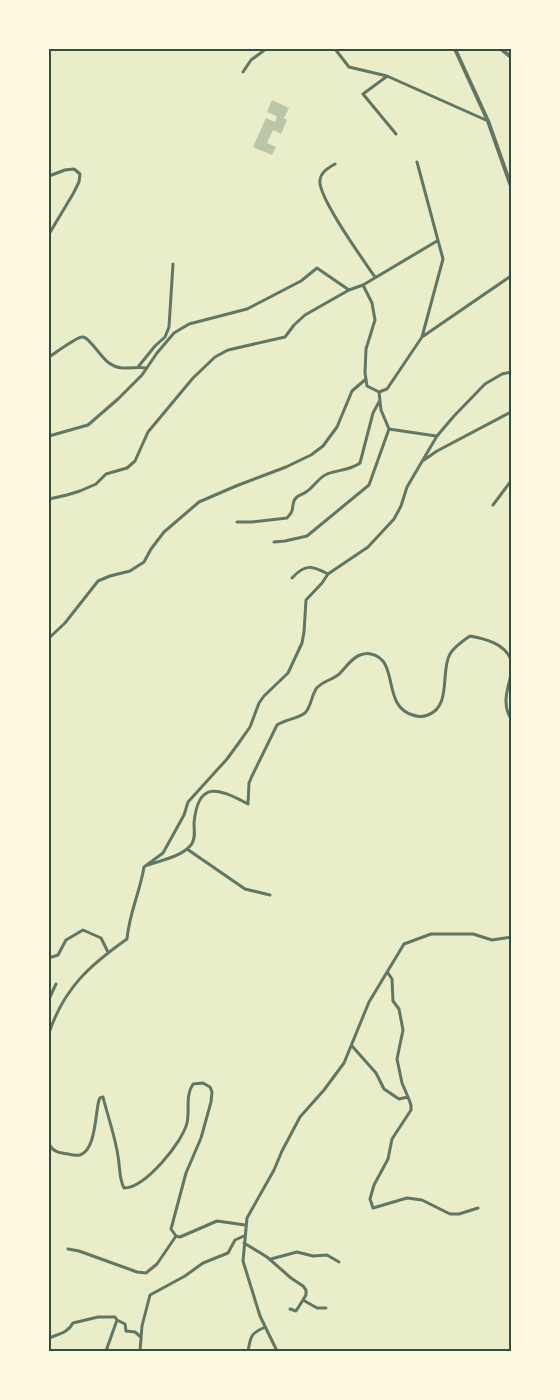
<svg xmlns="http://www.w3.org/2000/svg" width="560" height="1400" viewBox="0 0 560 1400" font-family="'Sofia Sans Condensed',sans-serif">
  <rect width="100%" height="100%" fill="#e9edc9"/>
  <!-- building -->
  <path fill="#bcc5a7" d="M272,100L289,108L284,118L287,120L281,134L273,130L267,143L276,147L272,155L253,147L266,118L275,122L277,116L267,112Z"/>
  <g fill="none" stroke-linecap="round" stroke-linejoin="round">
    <!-- minor -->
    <path stroke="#617663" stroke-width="3" d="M335,49L349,67L387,76L488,121
      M243,72L251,60L266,49
      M386,77L363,94L396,134
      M417,162L443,259L422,337
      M335,164C328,168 321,172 320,180C317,196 364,261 375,277
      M49,176L65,170L74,169L80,174L79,182L73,194L49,234
      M363,285L372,303L375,320L366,349L365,373L367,386L379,392
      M49,357C55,353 77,337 82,337C89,336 101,358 109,363C121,372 133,366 146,368
      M138,367L155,346L165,337L169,327L173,264
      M379,392L387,389L422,337L511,276
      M379,392L381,410L389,429L436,436
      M49,436L88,425L118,399L142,375L157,353L174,333L189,324L247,309L301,281L317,268L349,290
      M424,460L437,451L511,412
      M49,499L67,495L80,491L96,484L106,474L127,468L135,461L148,432L193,378L215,357L228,350L285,337L294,325L305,315L349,290L363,285L437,241
      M493,505L511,481
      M237,522H251L287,518C295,509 291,510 294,501C296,495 302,495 306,492C314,487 318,478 327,474C337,470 351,470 360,463L373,413L379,402
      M274,542L285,541L307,536L369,485L389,429
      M292,578C306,563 312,566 328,574
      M49,638L65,623L98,581L110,576L130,571L144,562L151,549L164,532L199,502L236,486L286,467L311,455L323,446L337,427L352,391L366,379
      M511,675C507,691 502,704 511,719
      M187,849L245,889L270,895
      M148,865C162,860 181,857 191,845C196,839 194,830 194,823C198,780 218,788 248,804L249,783L252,776L277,725C286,719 297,719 305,713C311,707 311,697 316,689C322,681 330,681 338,675C345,669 351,658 360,655C363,654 368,653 371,654C400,660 381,706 413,715C418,717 423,717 428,715C452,706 440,671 450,654C454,647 464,640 470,636C486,639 503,643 511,659
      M49,958L58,955L66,940L83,930L101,938L108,952
      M388,973L392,979L393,1001L399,1009L403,1030L397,1059L402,1083L408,1097
      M49,999L56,984
      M49,1033C64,988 90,965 127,939C129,914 140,892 144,867L163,853L184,815L188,802L227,759L238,744L250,727L259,703L264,696L288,673L302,643L304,632L306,600L322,583L328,574L368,547L394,519L401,506L407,487L437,436L454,416L485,384L502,374L511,372
      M352,1046L376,1073L384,1089L399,1099L408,1097L411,1105V1110L392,1139L388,1159L374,1185L370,1199L373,1208L407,1198L422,1200L450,1214H459L478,1208
      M49,1144C53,1152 60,1153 68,1154C72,1155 76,1156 80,1155C96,1150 95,1114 99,1100L100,1098L103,1097C108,1117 115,1136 118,1156C120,1167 119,1179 124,1188C145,1188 182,1143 187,1123C190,1110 185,1096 193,1084L203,1083L210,1087L212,1092L211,1102L201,1138L186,1173L171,1229L176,1236L180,1237L217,1221L245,1225
      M244,1243L267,1257L291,1278L303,1286L306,1290V1295L303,1300L317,1308H326
      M68,1249L79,1251L137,1272L146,1273L157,1264L176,1236
      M271,1259L297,1252L313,1256L327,1255L339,1262
      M290,1309L296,1311L303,1300
      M49,1338C58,1334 68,1333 73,1323L98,1317H115L117,1320L125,1324L126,1331L135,1332L141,1337
      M106,1351L117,1320
      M140,1351L142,1326L150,1295L185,1276L203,1263L228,1253L235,1240L244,1236
      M248,1351C251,1336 250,1334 265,1327
      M277,1351L260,1316L243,1261L247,1218L274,1170L282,1151L300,1117L324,1090L344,1063L369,1002L404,944L431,934H473L492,940L511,937"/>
    <!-- tertiary -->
    <path stroke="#617663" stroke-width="4" d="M455,49L488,121L511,186
      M501,49L511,57"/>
  </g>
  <!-- border -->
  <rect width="560" height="1400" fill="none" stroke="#fefae0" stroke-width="100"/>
  <rect x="50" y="50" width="460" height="1300" fill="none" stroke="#344e41" stroke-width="2"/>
</svg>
